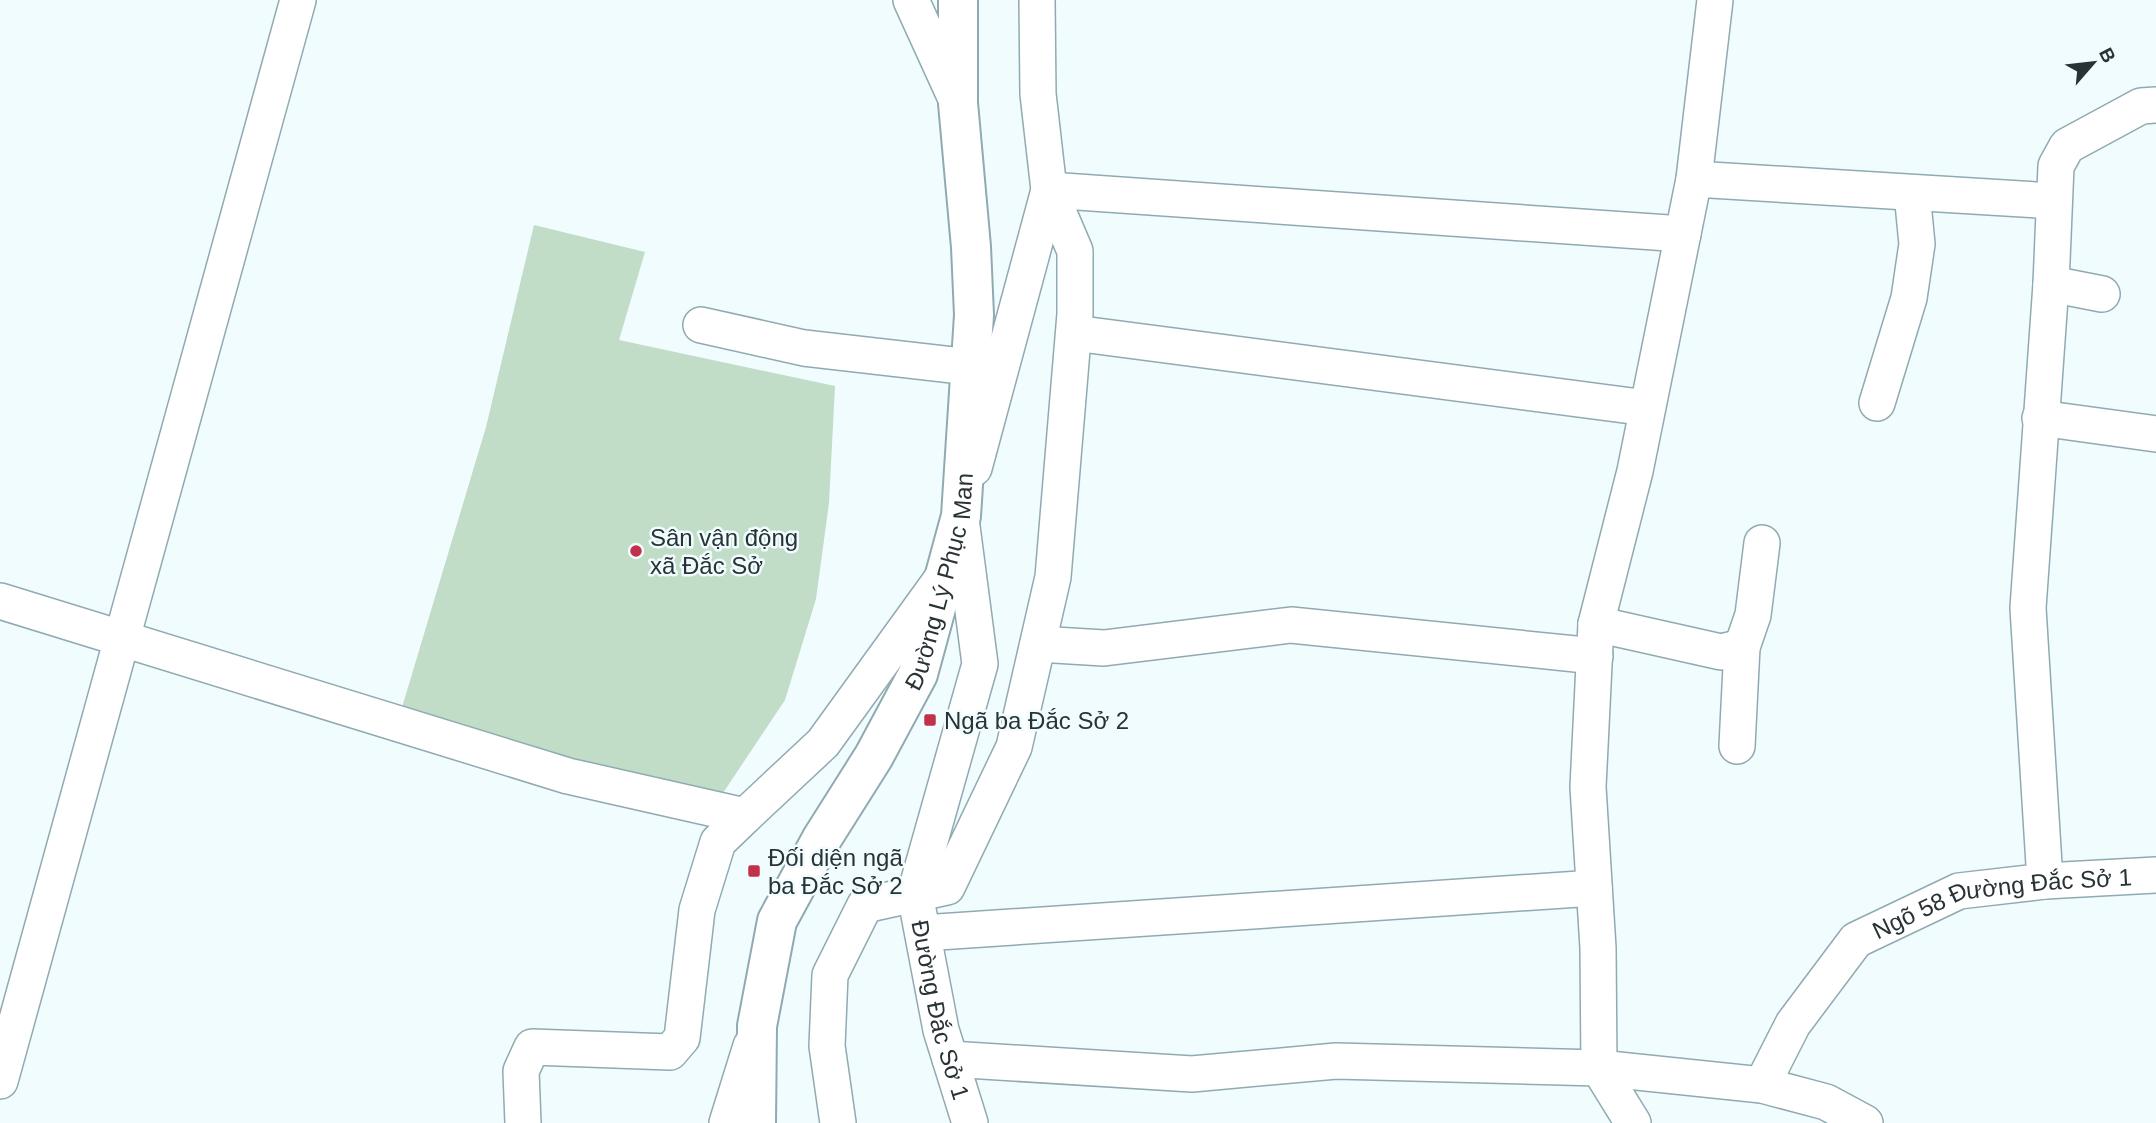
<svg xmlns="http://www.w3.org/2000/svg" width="2156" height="1123" viewBox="0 0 2156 1123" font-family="Helvetica,sans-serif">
  <rect width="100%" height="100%" fill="#f1fcff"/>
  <!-- green -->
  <path fill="#c1ddc7" d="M534,225L645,252L619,340L835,386L829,503L816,599L785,700L713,808L400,714L486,427Z"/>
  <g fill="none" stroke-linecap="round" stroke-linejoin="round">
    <!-- minor casing -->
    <g stroke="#90aab1" stroke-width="38">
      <g id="minor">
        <path d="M911,0L958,103"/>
        <path d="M1694,179L2053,201"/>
        <path d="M2051,284L2102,294"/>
        <path d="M701,325L804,348L970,367"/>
        <path d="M1074,333L1647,408"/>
        <path d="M1877,403L1909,298L1917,244L1912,193"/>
        <path d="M2040,418L2156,434"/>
        <path d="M974,468L1049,190L1683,234"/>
        <path id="s1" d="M961,519L980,664L915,894L941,1030L970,1123"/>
        <path d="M0,601L568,776L745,816L823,743L941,580"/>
        <path d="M1596,624L1721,652L1742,647L1753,615L1762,543"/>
        <path d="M1038,644L1104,648L1291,625L1595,656"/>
        <path d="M1737,746L1742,647"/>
        <path d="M2045,881L2028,608L2051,284L2056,166L2067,146L2141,106L2156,105"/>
        <path d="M923,933L1594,888"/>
        <path d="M950,1059L1192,1074L1336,1061L1599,1068L1762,1085L1826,1102L1865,1123"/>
        <path d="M1599,1068L1598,948L1588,787L1596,624L1635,471L1694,179L1715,0"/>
        <path d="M1599,1068L1633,1123"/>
        <path d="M0,1081L298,0"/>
        <path id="s2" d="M1762,1085L1793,1024L1856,940L1959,891L2045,881L2156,875"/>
        <path d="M523,1123L521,1071L532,1047L670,1052L682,1038L697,910L718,842L745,816"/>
        <path d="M727,1123L751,1046"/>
        <path d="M838,1123L827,1046L830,975L865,905L947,887L1014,747L1053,577L1075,314V251L1049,190L1038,94L1037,0"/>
      </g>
    </g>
    <!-- major casing -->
    <g stroke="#90aab1" stroke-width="42">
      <g id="major">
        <path id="s3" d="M756,1123L757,1026L777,921L821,840L874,756L918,674L961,516L974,315L971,247L958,103V0"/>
      </g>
    </g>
    <!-- minor -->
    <use href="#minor" stroke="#fff" stroke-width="35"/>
    <!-- major -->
    <use href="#major" stroke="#fff" stroke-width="38"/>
  </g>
  <!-- markers -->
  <g fill="#c1314a" stroke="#f1fcff" stroke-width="2.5">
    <circle cx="636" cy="551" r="7"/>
    <rect x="923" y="713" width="14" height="14" rx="3.5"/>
    <rect x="747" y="864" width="14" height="14" rx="3.5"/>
  </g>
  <g text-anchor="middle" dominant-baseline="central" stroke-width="5" stroke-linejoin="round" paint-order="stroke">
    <!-- poi labels -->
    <g font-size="24" fill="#293336" stroke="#f1fcff" text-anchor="start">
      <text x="650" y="537">Sân vận động<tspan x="650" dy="28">xã Đắc Sở</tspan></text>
      <text x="944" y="720">Ngã ba Đắc Sở 2</text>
      <text x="768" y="857">Đối diện ngã<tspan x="768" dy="28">ba Đắc Sở 2</tspan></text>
    </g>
    <!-- street labels -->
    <g font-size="24" fill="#293336" stroke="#f1fcff">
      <text stroke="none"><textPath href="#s3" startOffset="584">Đường Lý Phục Man</textPath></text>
      <text stroke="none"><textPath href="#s2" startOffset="327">Ngõ 58 Đường Đắc Sở 1</textPath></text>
      <text stroke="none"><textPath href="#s1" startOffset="504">Đường Đắc Sở 1</textPath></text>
    </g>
  </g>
  <!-- north arrow -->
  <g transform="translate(2093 63) rotate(62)" stroke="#f1fcff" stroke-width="5" paint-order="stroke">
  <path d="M0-5L12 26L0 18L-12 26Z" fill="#293336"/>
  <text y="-10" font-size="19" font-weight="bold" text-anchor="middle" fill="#293336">B</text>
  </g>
</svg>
